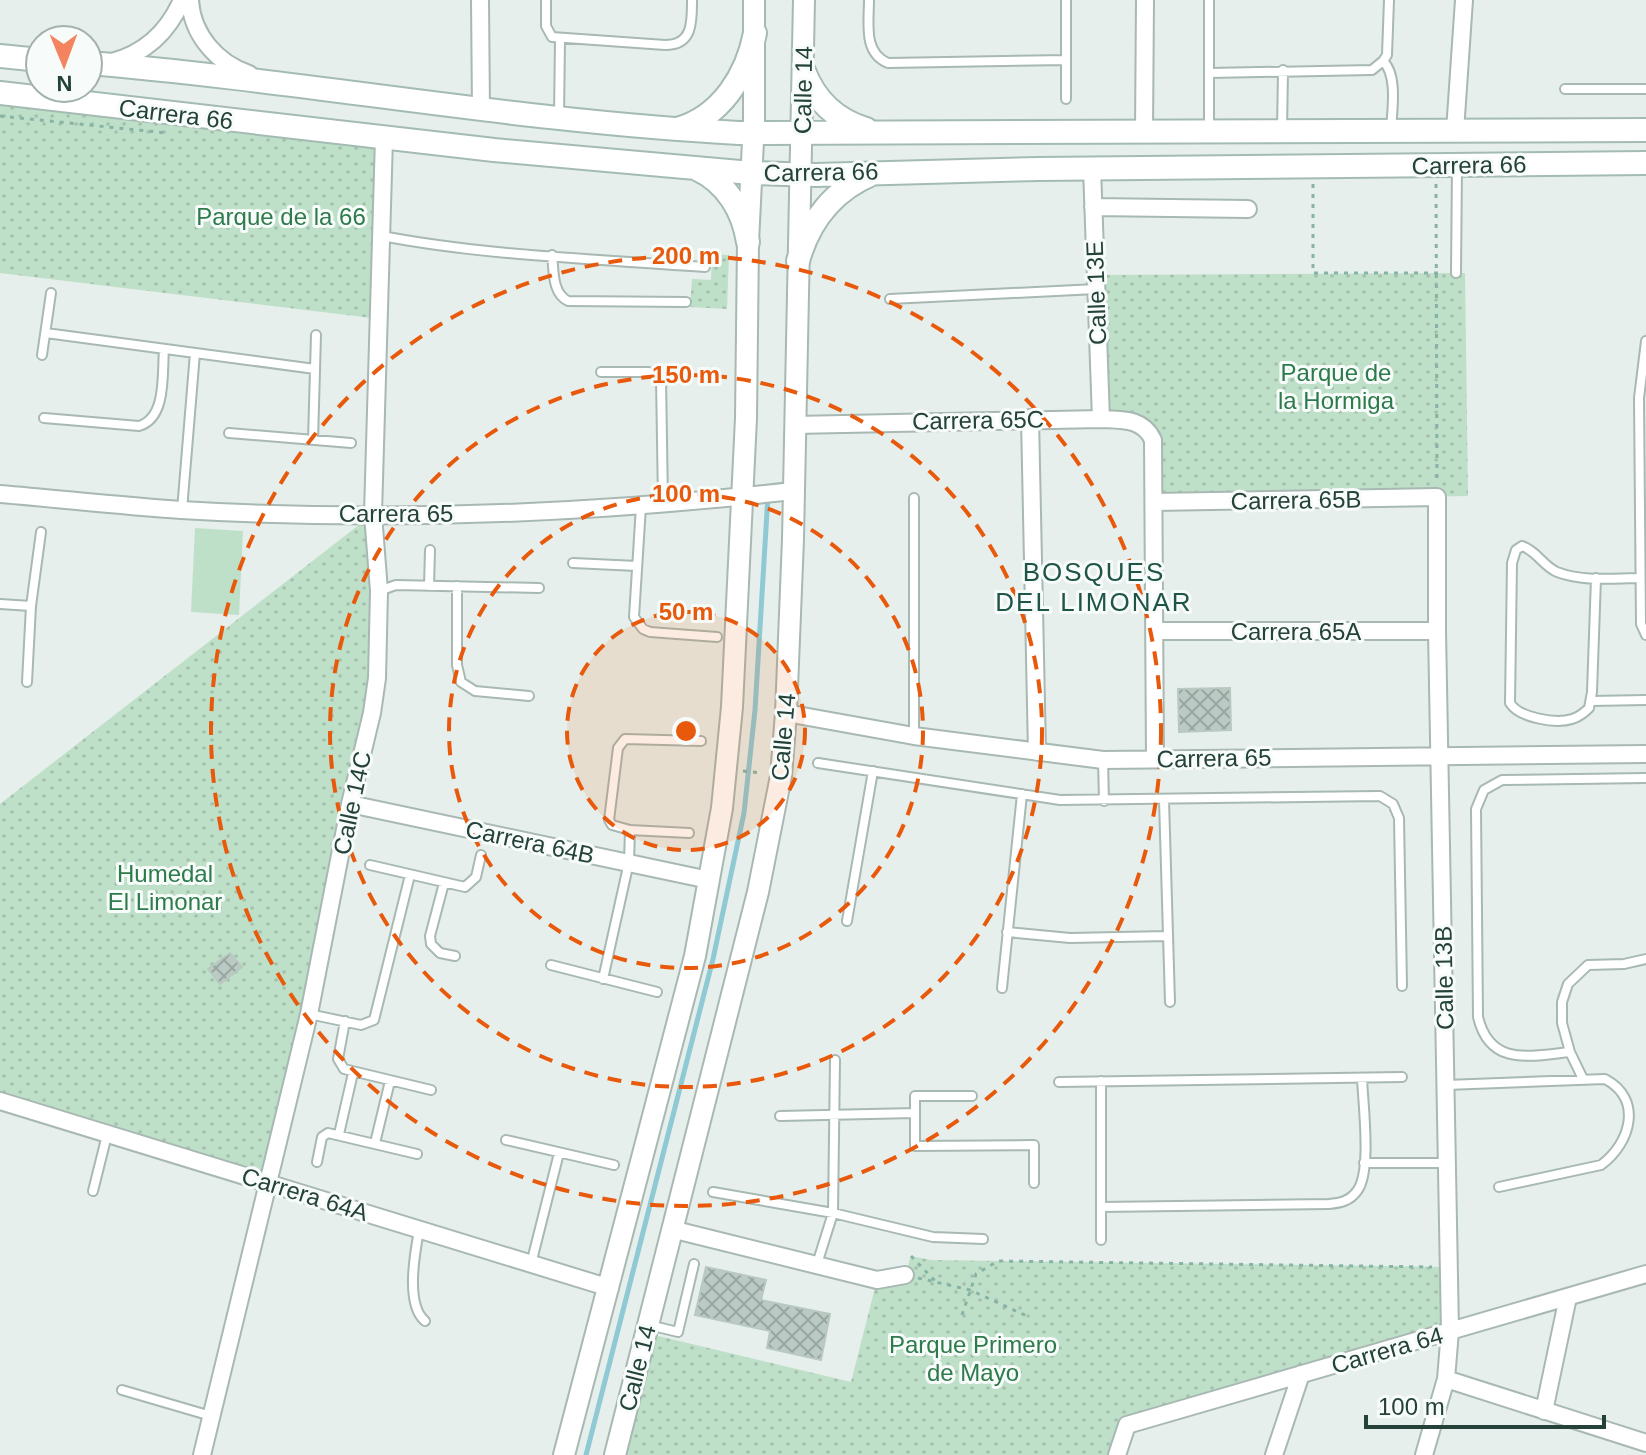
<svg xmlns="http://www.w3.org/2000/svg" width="1646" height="1455" viewBox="0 0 1646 1455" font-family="Helvetica,sans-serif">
  <defs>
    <pattern id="park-dots" width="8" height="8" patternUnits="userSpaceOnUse" patternTransform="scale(2)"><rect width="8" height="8" fill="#bfe0c8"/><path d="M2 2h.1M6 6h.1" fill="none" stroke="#a4c1ad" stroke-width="1.8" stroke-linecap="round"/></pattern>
    <pattern id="building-cross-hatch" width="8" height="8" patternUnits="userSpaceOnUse" patternTransform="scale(2)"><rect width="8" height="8" fill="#bbcac4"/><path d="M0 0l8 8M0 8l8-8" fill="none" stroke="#98a6a0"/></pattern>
  </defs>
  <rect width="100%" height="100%" fill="#e6efeb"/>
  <!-- grass -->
  <path fill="#bfe0c8" d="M195,528L243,531L239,615L191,612Z"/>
  <!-- park -->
  <path fill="url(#park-dots)" d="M0,93L384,138L380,319L0,273Z
    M712,254L729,255L727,309L690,307L692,279L711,280Z
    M1465,273L1468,496L1154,502L1148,429L1101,419L1096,275Z
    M373,514L380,637L268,1183L0,1101V804Z
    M911,1256L931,1260L1448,1267L1450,1331L1127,1425L1117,1455H615L646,1333L851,1382L877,1280L905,1275Z"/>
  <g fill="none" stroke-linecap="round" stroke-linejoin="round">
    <!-- stream -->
    <path stroke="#8ec9d4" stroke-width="5" d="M586,1455L713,959L744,813L755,710L768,495"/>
  </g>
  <!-- building -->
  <path fill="url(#building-cross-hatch)" stroke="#b8c9c2" stroke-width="2" d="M1230,688L1231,730L1179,732L1178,689Z
    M230,953L242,967L220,984L208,969Z
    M706,1267L766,1280L761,1300L830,1314L821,1360L767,1348L770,1331L695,1315Z"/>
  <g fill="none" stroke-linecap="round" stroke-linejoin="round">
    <!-- service casing -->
    <g stroke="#a8b8b2" stroke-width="12">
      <path id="service" d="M546,0V26L552,37L665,45C693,45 692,22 692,0
        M869,0C869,23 863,53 888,63L1066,60
        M1066,0V99
        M1383,61C1398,75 1392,111 1391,130
        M1209,73L1372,70L1383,61L1387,55L1389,0
        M1565,89H1646
        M559,117L560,39
        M1209,131V0
        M1282,131L1283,70
        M382,236C487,256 599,259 705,267
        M552,255C554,271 552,293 568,301L686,302
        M1456,273L1457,166
        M890,299L1096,289
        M46,333L315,369
        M1646,341L1639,398L1641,624L1646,635
        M42,355L51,293
        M601,372H649L661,378L663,503
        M44,418L139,426C167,418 162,373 164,349
        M229,433L351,443
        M313,440L316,335
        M641,506L634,617L643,629L650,632L717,637
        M182,510L195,353
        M573,563L637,566
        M1596,578L1592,692L1589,708C1584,713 1579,717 1572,719C1556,724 1519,718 1510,703L1512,563L1516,550L1522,546C1537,551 1543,566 1557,572C1583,582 1614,578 1640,578
        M429,586L430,550
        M457,586V665L461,682L475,691L529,696
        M379,591L396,585L539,588
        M0,604L31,606L27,682
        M31,606L41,532
        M1591,701L1646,700
        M914,736V498
        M1103,760L1104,801
        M818,763L1060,800L1380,796L1393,804L1399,818L1402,986
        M1164,800L1170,1002
        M630,830L689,833
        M370,865L465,887L476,877L481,855
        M444,883L430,936L431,944L440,953L455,956
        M847,921L873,771
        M1007,932L1070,938L1168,936
        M551,965L657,992
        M603,979L629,862L630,830L612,825L609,820L618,748L625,739L701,741
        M1002,988L1022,794
        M309,1014L361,1025L374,1020L410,875
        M345,1021L338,1059L344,1069L431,1090
        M1570,1052C1530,1056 1490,1067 1478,1017L1476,809L1484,790L1502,780L1646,778
        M1583,1079L1570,1052L1562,1023V1002L1568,984L1588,965L1624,964L1646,959
        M1059,1082L1402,1077
        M1446,1085L1605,1079C1643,1099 1631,1143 1601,1165L1499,1187
        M915,1113V1096H972
        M780,1116L915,1113V1146L1034,1145V1183
        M339,1134L353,1073
        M506,1140L614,1165
        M375,1143L390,1081
        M317,1162L322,1137L328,1133L417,1154
        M1364,1163H1446
        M93,1191L107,1135
        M713,1192L833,1213L933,1237L983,1239
        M1101,1207L1329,1204C1340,1203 1350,1201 1357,1191C1372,1172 1363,1104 1362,1078
        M419,1230C415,1253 405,1304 425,1321
        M1101,1240V1081
        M531,1264L559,1153
        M817,1264L833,1213L835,1060
        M649,1325L678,1332L694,1264
        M122,1390L211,1416"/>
    </g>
    <!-- minor casing -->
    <g stroke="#a8b8b2" stroke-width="20">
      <path id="minor" d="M190,0C192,35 217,63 249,74
        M480,0L481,110
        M112,62C146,53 168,32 182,0
        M1455,131L1464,0
        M1144,132L1145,0
        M1092,168L1101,419
        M1093,207L1248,209
        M1030,418L1037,752
        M794,425L1101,419C1122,420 1143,418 1153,440L1155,759
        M0,494C60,499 121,506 181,510C384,522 590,514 792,491
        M1154,502L1437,497V631L1450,1331L1446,1379L1424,1455
        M1155,631H1437
        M786,713L914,736L1103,760L1646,754
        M350,804L709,880
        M0,1101L610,1288
        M671,1229L877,1280L905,1275
        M1446,1379L1646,1443
        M1544,1411L1568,1297
        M202,1455L309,1014L350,804L372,713L377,678L379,591L373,514L384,138
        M1117,1455L1127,1425L1646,1274
        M1274,1455L1301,1374"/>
    </g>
    <!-- tertiary casing -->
    <g stroke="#a8b8b2" stroke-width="24">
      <path id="tertiary" d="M564,1455L695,956L722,808L732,707L746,418L748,242L754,121V0
        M615,1455L758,892L781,776L786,713L793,539L804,0"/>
    </g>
    <!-- secondary casing -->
    <g stroke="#a4bbb3" stroke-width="26">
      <path id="secondary" d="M0,56L40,60
        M88,63C306,81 521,122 739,133L1646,130
        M804,71C815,100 836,120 866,129
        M0,93L494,150L751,173L816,175L1039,169L1646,163
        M677,129C721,117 747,75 755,33
        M697,169C727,183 743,211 748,242
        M798,261C809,221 834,190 872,174"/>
    </g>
    <!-- path -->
    <path stroke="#86b3a5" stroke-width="3" stroke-dasharray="4 6" stroke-linecap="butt" d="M0,116L167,133
      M1313,184V273H1444
      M1436,184L1437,480
      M743,771L763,773
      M911,1256L936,1282
      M918,1278L970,1290L1027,1316
      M962,1315L976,1274L998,1261L1432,1267"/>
    <!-- service -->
    <use href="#service" stroke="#fff" stroke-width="8"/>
    <!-- minor -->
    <use href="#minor" stroke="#fff" stroke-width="16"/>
    <!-- tertiary -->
    <use href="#tertiary" stroke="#fff" stroke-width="20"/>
    <!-- secondary -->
    <use href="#secondary" stroke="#fff" stroke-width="22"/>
  </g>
  <!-- distance rings -->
  <circle cx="686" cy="731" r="119" fill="#e8590c" fill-opacity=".12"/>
  <g fill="none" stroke="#e8590c" stroke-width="4" stroke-dasharray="14 10">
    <circle cx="686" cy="731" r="119"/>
    <circle cx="686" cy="731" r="237"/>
    <circle cx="686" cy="731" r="356"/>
    <circle cx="686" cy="731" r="475"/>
  </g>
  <g text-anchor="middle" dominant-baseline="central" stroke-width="6" stroke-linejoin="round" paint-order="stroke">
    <!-- street labels -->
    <g font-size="24" fill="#24423a" stroke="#f7fbf9">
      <text transform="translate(803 90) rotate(-89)">Calle 14</text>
      <text transform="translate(176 114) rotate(7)">Carrera 66</text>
      <text transform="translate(1469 165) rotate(-1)">Carrera 66</text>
      <text transform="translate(821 172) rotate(-1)">Carrera 66</text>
      <text transform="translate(1096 293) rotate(-92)">Calle 13E</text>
      <text transform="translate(978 420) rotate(-1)">Carrera 65C</text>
      <text transform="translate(1296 500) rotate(-1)">Carrera 65B</text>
      <text x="396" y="513">Carrera 65</text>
      <text x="1296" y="631">Carrera 65A</text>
      <text transform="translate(783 737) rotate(-85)">Calle 14</text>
      <text transform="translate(1214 758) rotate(-1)">Carrera 65</text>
      <text transform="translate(352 803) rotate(-78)">Calle 14C</text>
      <text transform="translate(530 842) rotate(12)">Carrera 64B</text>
      <text transform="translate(1444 978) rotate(-91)">Calle 13B</text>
      <text transform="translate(305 1194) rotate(17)">Carrera 64A</text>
      <text transform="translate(1387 1350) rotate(-16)">Carrera 64</text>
      <text transform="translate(637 1368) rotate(-76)">Calle 14</text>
    </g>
    <!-- park labels -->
    <g font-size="24" fill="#2d7a4b" stroke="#f7fbf9">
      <text x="281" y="216">Parque de la 66</text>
      <text x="1336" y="372">Parque de<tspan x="1336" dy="28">la Hormiga</tspan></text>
      <text x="165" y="873">Humedal<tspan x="165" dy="28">El Limonar</tspan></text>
      <text x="973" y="1344">Parque Primero<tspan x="973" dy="28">de Mayo</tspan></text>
    </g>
    <!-- neighbourhood labels -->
    <g font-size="26" letter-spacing="2" fill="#1f5548" stroke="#f7fbf9">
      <text x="1094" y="572">BOSQUES<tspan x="1094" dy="30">DEL LIMONAR</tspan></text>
    </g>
  </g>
  <circle cx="686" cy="731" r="12" fill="#e8590c" stroke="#f7fbf9" stroke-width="4"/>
  <g font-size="24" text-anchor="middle" font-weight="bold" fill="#e8590c" stroke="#f7fbf9" stroke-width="6" stroke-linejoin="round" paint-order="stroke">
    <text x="686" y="264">200 m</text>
    <text x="686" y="383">150 m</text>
    <text x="686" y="502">100 m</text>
    <text x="686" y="620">50 m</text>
  </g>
  <!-- north arrow -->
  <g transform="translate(64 64) rotate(179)"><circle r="38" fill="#f7fbf9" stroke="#a3b1ad" stroke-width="2"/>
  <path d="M0-6L14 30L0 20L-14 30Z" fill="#f4845f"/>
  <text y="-12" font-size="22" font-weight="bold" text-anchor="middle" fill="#24423a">N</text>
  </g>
  <!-- scale -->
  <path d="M1366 1415v12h238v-12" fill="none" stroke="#24423a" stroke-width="4"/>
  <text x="1378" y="1415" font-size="24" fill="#24423a" stroke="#f7fbf9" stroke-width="6" paint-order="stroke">100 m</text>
</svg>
